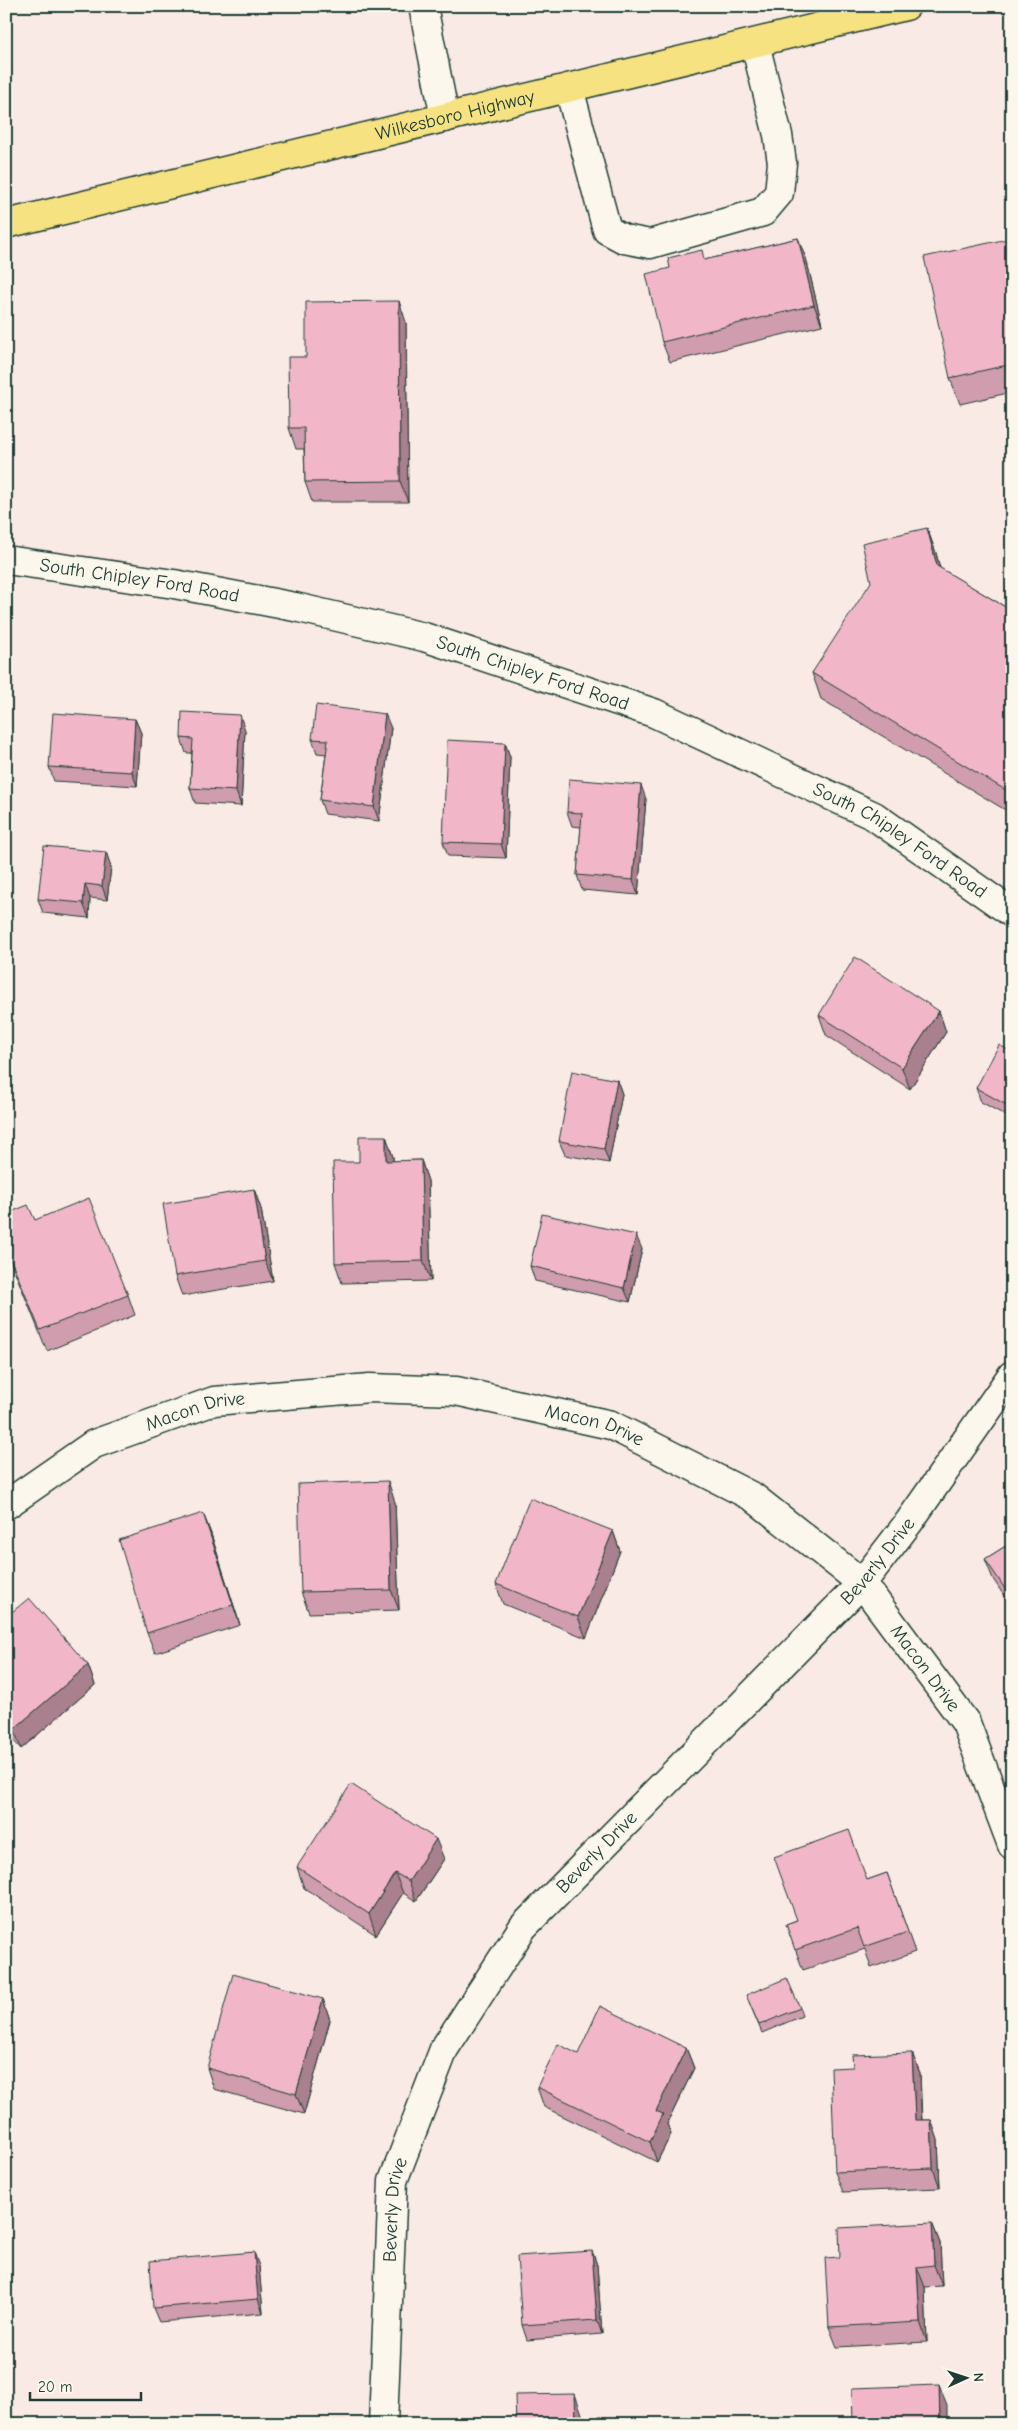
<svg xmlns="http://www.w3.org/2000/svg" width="1018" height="2430" viewBox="0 0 1018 2430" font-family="'Comic Neue',sans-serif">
  <rect width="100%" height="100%" fill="#f9eae5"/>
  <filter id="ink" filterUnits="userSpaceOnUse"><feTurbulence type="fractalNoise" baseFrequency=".02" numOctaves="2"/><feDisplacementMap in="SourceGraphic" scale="10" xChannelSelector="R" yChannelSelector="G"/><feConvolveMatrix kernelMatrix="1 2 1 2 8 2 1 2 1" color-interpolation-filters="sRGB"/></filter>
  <g filter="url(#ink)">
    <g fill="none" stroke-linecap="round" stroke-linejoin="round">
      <!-- minor casing -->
      <g stroke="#1f3d34" stroke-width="31">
        <g id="minor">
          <path d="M423,6L445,118"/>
          <path d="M569,88L607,230L624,239L650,244L763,212L779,193L782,163L778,135L755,44"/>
          <path id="s1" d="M6,560L174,584L295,607L424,637L654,713L874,816L1012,913"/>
          <path id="s2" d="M6,1505L94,1444L214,1401L370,1388L456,1391L611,1425L753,1497L862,1583L966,1723L1012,1845"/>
          <path id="s3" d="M383,2424L393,2181L444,2049L523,1927L862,1583L909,1522L1012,1375"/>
        </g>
      </g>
      <!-- major casing -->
      <g stroke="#1f3d34" stroke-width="31">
        <g id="major">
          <path id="s4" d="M6,224L906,6"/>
        </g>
      </g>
      <!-- minor -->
      <use href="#minor" stroke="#fbf7ec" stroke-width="28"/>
      <!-- major -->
      <use href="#major" stroke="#f7e281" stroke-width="28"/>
    </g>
    <!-- wall -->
    <path fill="#cf9dad" stroke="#1f3d34" d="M798,238L806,258L822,325L670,362L662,342L705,260Z
      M1012,238V392L960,404L950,378Z
      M406,322L408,502H312L305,482L304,449H296L289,428Z
      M927,528L936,553L940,568L1012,611V814L821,699L812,673Z
      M135,719L141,733L137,786L54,781L49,767Z
      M391,728L379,821L325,814L320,800L326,754L317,753L312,739Z
      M245,730L241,806L195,803L190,788L192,753H186L181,738Z
      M505,743L510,757L506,858L448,856L443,842Z
      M646,799L638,895L582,890L577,875L581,827L572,826L567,812Z
      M106,852L111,867L107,900L90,898L89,918L43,913L38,899Z
      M939,1011L946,1032L910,1089L826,1035L819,1015Z
      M1012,1052V1119L981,1102L976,1088Z
      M617,1080L622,1094L609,1163L565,1155L559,1141Z
      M386,1136L393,1157V1161L421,1160L428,1181L431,1281L342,1283L335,1263L359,1162Z
      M254,1189L261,1209L273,1281L182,1296L175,1276Z
      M6,1214L35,1220L128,1295L135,1315L47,1351L6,1250Z
      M642,1249L630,1302L535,1281L530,1266Z
      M395,1502L399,1610L309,1613L301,1592Z
      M203,1513L211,1534L240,1625L155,1653L147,1633Z
      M613,1531L620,1551L586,1638L503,1604L496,1584Z
      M1012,1542V1608L993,1579L985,1559Z
      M6,1617L88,1665L95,1685L21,1749L6,1732Z
      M444,1859L416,1901L403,1893L376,1935L304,1888L297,1867Z
      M887,1873L915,1952L871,1968L865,1949L803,1970L786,1924L797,1920L867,1880Z
      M323,1999L330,2020L304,2114L214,2089L207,2068Z
      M749,2002L800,2008L802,2016L762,2033Z
      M686,2048L694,2068L667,2124L671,2134L657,2162L544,2107L537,2087L578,2054Z
      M912,2053L920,2073L922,2120H931L938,2140L940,2188L843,2192L835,2172L853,2067Z
      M932,2223L940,2243L942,2286L925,2287L927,2342L837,2347L829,2327L840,2257Z
      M592,2251L597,2265L602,2334L527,2340L522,2325Z
      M259,2266L263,2313L159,2322L153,2308Z"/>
    <!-- shaded-wall -->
    <path fill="#a9808d" stroke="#1f3d34" d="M798,238L806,258L822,325L814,305Z
      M399,301L406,322L408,502L400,481Z
      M927,528L936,553L946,592L937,566Z
      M385,714L391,728L379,821L374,807Z
      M240,715L245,730L241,806L236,791Z
      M135,719L141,733L137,786L132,772Z
      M505,743L510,757L506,858L501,844Z
      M641,785L646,799L638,895L633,880Z
      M106,852L111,867L107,900L102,886Z
      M85,884L90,898L89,918L83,903Z
      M939,1011L946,1032L910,1089L902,1068Z
      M617,1080L622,1094L609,1163L604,1149Z
      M386,1136L393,1157V1181L386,1161Z
      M421,1160L428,1181L431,1281L423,1261Z
      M254,1189L261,1209L273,1281L265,1261Z
      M636,1235L642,1249L630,1302L624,1288Z
      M388,1481L395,1502L399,1610L391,1590Z
      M203,1513L211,1534L240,1625L233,1605Z
      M613,1531L620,1551L586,1638L578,1617Z
      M88,1665L95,1685L21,1749L14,1729Z
      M436,1839L444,1859L416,1901L409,1881Z
      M395,1873L403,1893L376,1935L369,1914Z
      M323,1999L330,2020L304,2114L296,2094Z
      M686,2048L694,2068L667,2124L671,2134L657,2162L650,2142L656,2111Z
      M912,2053L920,2073L922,2140L915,2120Z
      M931,2120L938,2140L940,2188L933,2168Z
      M932,2223L940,2243L942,2286L934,2265Z
      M592,2251L597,2265L602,2334L597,2320Z
      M254,2252L259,2266L263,2313L258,2299Z
      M917,2267L925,2287L927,2342L920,2322Z
      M939,2385L947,2406V2424H940Z
      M575,2394L582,2414L583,2424H576Z"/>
    <!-- building -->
    <path fill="#f1b7c9" stroke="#1f3d34" d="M798,238L814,305L662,342L646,274L670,268L668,258L702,250L704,260Z
      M1012,238V364L950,378L924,257Z
      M399,301L400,481L305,482L304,428H289L288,357H306V302Z
      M927,528L937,566L1012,611V794L812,673L871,582L862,543Z
      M316,705L385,714L374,807L320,800L328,740L312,739Z
      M182,712L240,715L236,791L190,788L193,739L181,738Z
      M53,713L135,719L132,772L49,767Z
      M447,740L505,743L501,844L443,842Z
      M569,779L641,785L633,880L577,875L582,813L567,812Z
      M44,846L106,852L102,886L85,884L83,903L38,899Z
      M855,957L939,1011L902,1068L819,1015Z
      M999,1045L1012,1052V1108L976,1088Z
      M572,1071L617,1080L604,1149L559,1141Z
      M359,1136H386V1161L421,1160L423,1261L335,1263L333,1162H359Z
      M254,1189L265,1261L175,1276L163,1204Z
      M89,1198L128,1295L40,1330L6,1248V1214L28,1205L35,1220Z
      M542,1214L636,1235L624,1288L530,1266Z
      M388,1481L391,1590L301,1592L298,1484Z
      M530,1498L613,1531L578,1617L496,1584Z
      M203,1513L233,1605L147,1633L119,1540Z
      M1012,1542V1599L985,1559Z
      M29,1598L88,1665L14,1729L6,1720V1617Z
      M351,1784L436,1839L409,1881L395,1873L369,1914L297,1867Z
      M849,1830L867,1880L887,1873L908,1932L864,1947L857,1928L795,1950L786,1924L797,1920L774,1857Z
      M233,1974L323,1999L296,2094L207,2068Z
      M787,1978L800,2008L759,2025L746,1995Z
      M600,2006L686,2048L656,2111L663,2114L650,2142L537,2087L558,2044L578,2054Z
      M912,2053L915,2120H931L933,2168L835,2172L831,2068L853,2067L852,2055Z
      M932,2223L934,2265L917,2267L920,2322L829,2327L825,2258L840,2257L839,2228Z
      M592,2251L597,2320L522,2325L517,2256Z
      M254,2252L258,2299L153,2308L150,2261Z
      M939,2385L940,2424H853L852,2388Z
      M575,2394L576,2424H516L515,2395Z"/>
  </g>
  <g text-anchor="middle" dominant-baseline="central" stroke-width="4" stroke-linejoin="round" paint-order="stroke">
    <!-- street labels -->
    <g font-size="19" fill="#1f3d34" stroke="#fbf7ec">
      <text stroke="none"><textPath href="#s4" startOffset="462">Wilkesboro Highway</textPath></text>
      <text stroke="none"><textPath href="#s1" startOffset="135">South Chipley Ford Road</textPath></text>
      <text stroke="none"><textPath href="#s1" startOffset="540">South Chipley Ford Road</textPath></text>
      <text stroke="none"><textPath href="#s1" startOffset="945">South Chipley Ford Road</textPath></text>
      <text stroke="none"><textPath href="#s2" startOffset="214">Macon Drive</textPath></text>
      <text stroke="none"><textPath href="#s2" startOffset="620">Macon Drive</textPath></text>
      <text stroke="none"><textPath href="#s3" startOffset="1040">Beverly Drive</textPath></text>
      <text stroke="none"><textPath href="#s2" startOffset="1040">Macon Drive</textPath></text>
      <text stroke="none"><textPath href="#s3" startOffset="635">Beverly Drive</textPath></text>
      <text stroke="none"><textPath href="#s3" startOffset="215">Beverly Drive</textPath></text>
    </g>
  </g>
  <!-- margin -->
  <rect width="1018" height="2430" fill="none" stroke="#fbf7ec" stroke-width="25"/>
  <rect x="12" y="12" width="993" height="2405" fill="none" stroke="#1f3d34" stroke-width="2" filter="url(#ink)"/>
  <!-- north arrow -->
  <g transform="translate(966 2378) rotate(87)" stroke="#fbf7ec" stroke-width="4" paint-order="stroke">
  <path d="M0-4L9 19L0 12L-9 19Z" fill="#1f3d34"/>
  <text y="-8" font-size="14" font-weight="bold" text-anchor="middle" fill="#1f3d34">N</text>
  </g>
  <!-- scale -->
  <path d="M30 2392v8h111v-8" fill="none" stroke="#1f3d34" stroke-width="2.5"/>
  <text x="38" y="2392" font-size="15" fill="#1f3d34" stroke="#fbf7ec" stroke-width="4" paint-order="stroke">20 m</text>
</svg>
